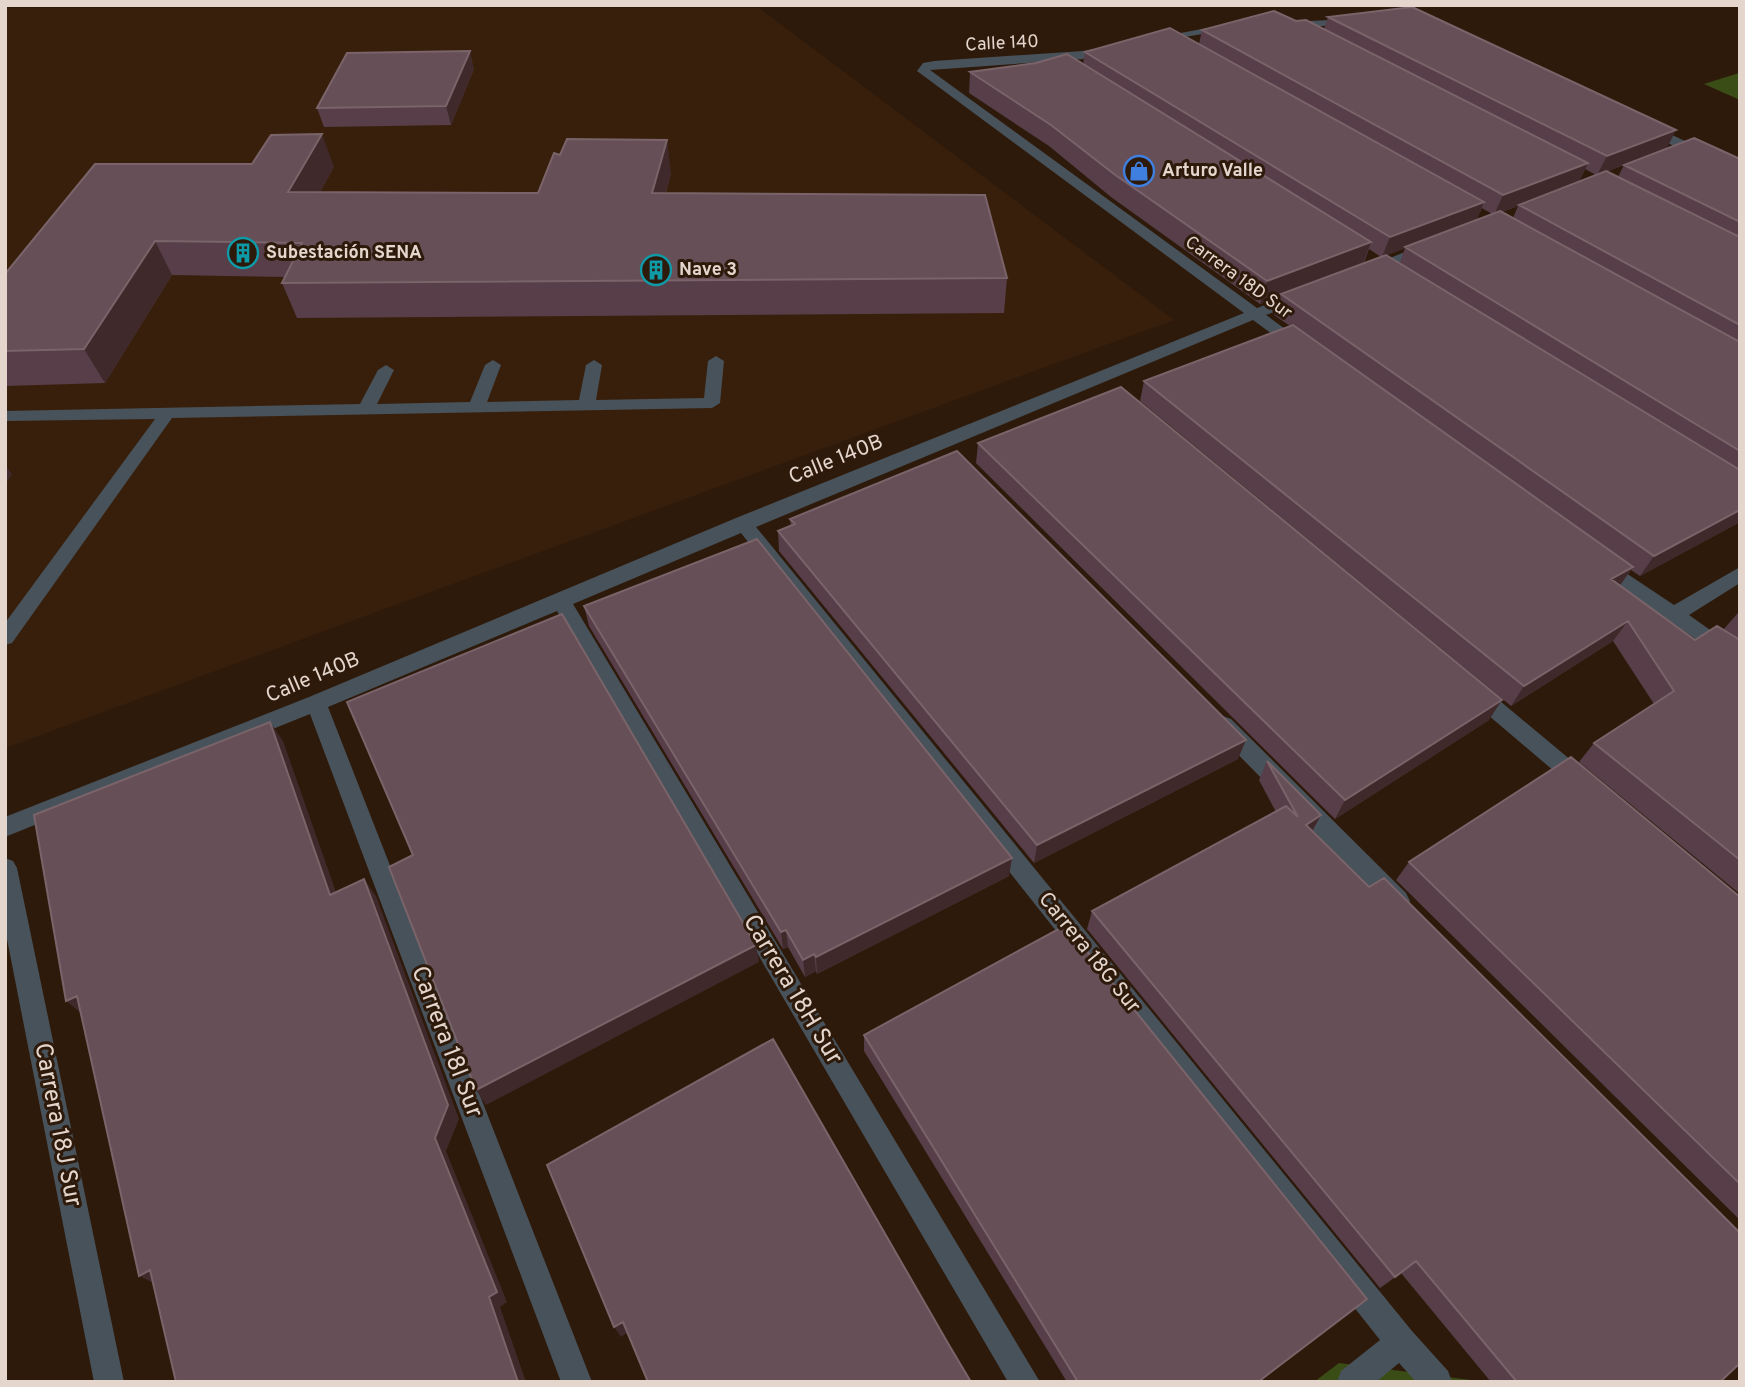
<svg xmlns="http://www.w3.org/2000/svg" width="1745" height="1387" viewBox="0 0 1745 1387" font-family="Overpass,sans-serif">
  <rect width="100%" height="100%" fill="#2e1a0b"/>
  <!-- built -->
  <path fill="#381f0b" d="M5,8H759L1174,320L5,748Z"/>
  <!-- green -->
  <path fill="#3b4d16" d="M1740,74V100L1704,84L1739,73Z
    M1339,1363L1486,1382H1314Z"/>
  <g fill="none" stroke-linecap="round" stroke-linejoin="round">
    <!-- lane -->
    <path fill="#48525a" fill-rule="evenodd" d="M716,356L724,361L720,403L712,408L172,418L12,643L5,645V623L155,419L5,421V411L360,404L378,370L386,365L394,370L377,404L470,402L485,365L493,360L501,365L487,402L579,400L586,365L594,360L602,365L596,400L704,398L708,361Z"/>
    <!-- street -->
    <path fill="#48525a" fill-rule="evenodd" d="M1355,19L1361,22L1359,24L1286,28L1280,25L1286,22Z
      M1229,24L1235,27L1233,29L1154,42L1148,39Z
      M1113,45L1117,46V52L1083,59L930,70L1257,308L1297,293H1307V299L1266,315L1306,344V350H1294L1253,320L756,527L1412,1331L1448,1371L1452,1382H1416L1399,1363L1376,1382H1337L1341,1371L1380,1340L741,533L573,604L1040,1382H1008L557,611L328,707L592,1382H561L310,714L5,837V817L309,697L736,518L1244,313L917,71L923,63L934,61L1083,51Z
      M1641,125H1651L1740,167V176L1641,131Z
      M1429,242L1436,246L1434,249L1373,273H1363L1361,270Z
      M1602,557L1674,605L1740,567V583L1689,615L1740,651V670L1595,569L1592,564L1595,559Z
      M1475,684L1482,686L1590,776L1593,782L1590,788L1582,791L1574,788L1468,698L1465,692L1468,686Z
      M1223,716L1231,719L1406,893L1410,901L1406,909L1398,912L1390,909L1215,731L1212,725L1215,719Z
      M5,858L13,861L17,868L124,1382H94L5,929Z"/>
  </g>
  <!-- wall -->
  <path fill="#573e49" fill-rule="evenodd" d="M1328,17L1667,149L1740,159V522L1640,576L1631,570L1620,585L1695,640L1723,630L1737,614L1740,612V894L1579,762L1594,743L1654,704L1613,641L1511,706L1140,401L1144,381L1290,326L1274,315L1280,297L1260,304L1111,197L1049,146L969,93L970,72L1083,65L1085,52L1199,44L1202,30L1296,21L1324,29ZM1624,165L1618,177L1606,172ZM1585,169L1596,175L1579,181ZM1518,206L1513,218L1502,212ZM1482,208L1492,214L1476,220ZM1405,248L1400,263L1387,255ZM1369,249L1381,257L1364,263Z
    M474,69L451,125L324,127L317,108Z
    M334,167L320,192L538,193L671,173L666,193L1007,278L1004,313L297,318L282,283L285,277L172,275L105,383L5,386V274Z
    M978,443L1489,720L1335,819L976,463Z
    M790,519L1238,759L1034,863L779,551L778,531L791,526Z
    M584,606L1009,876L817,974L816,971L805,977L788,947L783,949L589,626Z
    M1267,761L1321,815L1312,832L1369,887L1720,1382H1491L1401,1273L1380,1288L1087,929L1092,911L1276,812L1259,780Z
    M1409,862L1740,897V1220L1396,880Z
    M864,1035L1258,1382H1067L864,1051Z"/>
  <!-- shaded-wall -->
  <path fill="#40292a" d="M470,51L474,69L451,125L446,106Z
    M1676,130L1666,150L1597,175L1607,156Z
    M322,134L334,167L301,225L288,192Z
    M667,140L671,173L657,227L652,193Z
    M1588,163L1579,183L1494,215L1503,195Z
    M1484,202L1476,222L1382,257L1390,237Z
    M155,241L172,275L105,383L84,349Z
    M1371,242L1363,264L1281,294L1280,297L1260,304L1267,281Z
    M5,465L12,474L5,485Z
    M1740,510V522L1640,576L1654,556Z
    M1633,567L1618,588L1611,579Z
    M1628,621L1613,641L1511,706L1524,686Z
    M1502,700L1489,720L1335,819L1345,800Z
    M270,722L283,741L343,912L330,895Z
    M1246,740L1238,759L1034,863L1037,845Z
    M1321,815L1311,833L1306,825Z
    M1012,858L1009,876L817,974L816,957Z
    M364,879L376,896L459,1119L446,1151L507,1302L500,1307L526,1382H518L435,1138Z
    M786,930L788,947L783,949L781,932Z
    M756,945L759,962L486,1105L476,1090Z
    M814,954L816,971L805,977L803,960Z
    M77,996L86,1017L66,1001Z
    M150,1270L160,1286L139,1276Z
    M623,1322L630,1331L621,1337L614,1327Z"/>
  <!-- building -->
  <path fill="#664f57" stroke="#7a646a" stroke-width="2" d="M1412,7L1676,130L1607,156L1328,17Z
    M1274,11L1296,21L1306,20L1588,163L1503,195L1202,30Z
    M1170,28L1484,202L1390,237L1085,52Z
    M470,51L446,106L317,108L347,53Z
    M1067,54L1371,242L1267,281L1114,174L1051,125L970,72L1036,63Z
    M322,134L288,192L538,193L554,153L560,155L567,139L667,140L652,193L985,195L1007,278L282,283L302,243L155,241L84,349L5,351V274L95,164H252L271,135Z
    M1694,138L1740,159V222L1624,165Z
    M1606,171L1740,237V325L1519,205Z
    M1500,211L1740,342V451L1405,247Z
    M1386,255L1740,470V510L1654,556L1281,294Z
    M1293,325L1633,567L1611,579L1695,640L1717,626L1740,640V860L1594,743L1674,691L1628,621L1524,686L1144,381Z
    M1121,387L1502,700L1345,800L978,443Z
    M957,451L1246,740L1037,845L778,531L795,524L790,519Z
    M757,539L1012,858L816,957L814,954L803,960L786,930L781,932L584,606Z
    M562,614L756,945L476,1090L389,867L413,855L347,702Z
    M270,722L330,895L364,879L448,1105L435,1138L497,1292L489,1297L518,1382H176L150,1270L139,1276L77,996L66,1001L34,815Z
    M1571,757L1740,897V1184L1409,862Z
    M1267,761L1321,815L1306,825L1369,887L1384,878L1740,1233V1363L1720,1382H1517L1416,1261L1395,1277L1092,911L1286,806L1298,817Z
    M1066,925L1367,1299L1258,1382H1078L864,1035Z
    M773,1039L949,1345L971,1382H648L623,1322L614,1327L547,1165Z"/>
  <!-- icons -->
  <defs>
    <g id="shop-ring" transform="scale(1.575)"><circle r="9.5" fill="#2e1a0b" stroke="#3f7fe0" stroke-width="1.5"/><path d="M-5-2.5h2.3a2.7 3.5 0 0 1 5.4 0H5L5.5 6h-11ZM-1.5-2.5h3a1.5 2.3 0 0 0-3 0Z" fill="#3f7fe0"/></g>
    <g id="building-ring" transform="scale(1.575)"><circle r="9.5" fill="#2e1a0b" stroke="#0f9aa8" stroke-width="1.5"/><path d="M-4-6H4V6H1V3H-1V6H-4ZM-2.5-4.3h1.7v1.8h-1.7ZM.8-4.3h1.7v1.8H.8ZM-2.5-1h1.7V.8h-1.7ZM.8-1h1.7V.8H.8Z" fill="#0f9aa8"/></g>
  </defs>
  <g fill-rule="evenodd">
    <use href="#shop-ring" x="1139" y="171"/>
    <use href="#building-ring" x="243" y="253"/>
    <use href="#building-ring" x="656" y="270"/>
  </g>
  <g text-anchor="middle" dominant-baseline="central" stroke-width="6" stroke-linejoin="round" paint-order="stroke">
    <!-- far-street labels -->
    <g font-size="18" fill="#e4d6cd" stroke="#2e1a0b">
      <text transform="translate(1002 44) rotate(-3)">Calle 140</text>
      <text transform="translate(1238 278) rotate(36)">Carrera 18D Sur</text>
    </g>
    <!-- far-poi labels -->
    <g font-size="18" font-weight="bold" fill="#e4d6cd" stroke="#2e1a0b" text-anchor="start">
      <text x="1162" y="171">Arturo Valle</text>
      <text x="266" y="253">Subestación SENA</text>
      <text x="679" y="270">Nave 3</text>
    </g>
    <!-- street labels -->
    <g font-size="21" fill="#e4d6cd" stroke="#2e1a0b">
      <text transform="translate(836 460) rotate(-22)">Calle 140B</text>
      <text transform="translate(313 678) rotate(-23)">Calle 140B</text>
      <text transform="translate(1089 953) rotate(51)">Carrera 18G Sur</text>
    </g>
    <!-- near-street labels -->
    <g font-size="24" fill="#e4d6cd" stroke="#2e1a0b">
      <text transform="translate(792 990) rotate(59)">Carrera 18H Sur</text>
      <text transform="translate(446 1042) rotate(69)">Carrera 18I Sur</text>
      <text transform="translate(57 1125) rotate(79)">Carrera 18J Sur</text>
    </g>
  </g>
  <!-- border -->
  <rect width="1745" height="1387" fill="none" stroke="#e4d6cd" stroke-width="14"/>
</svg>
